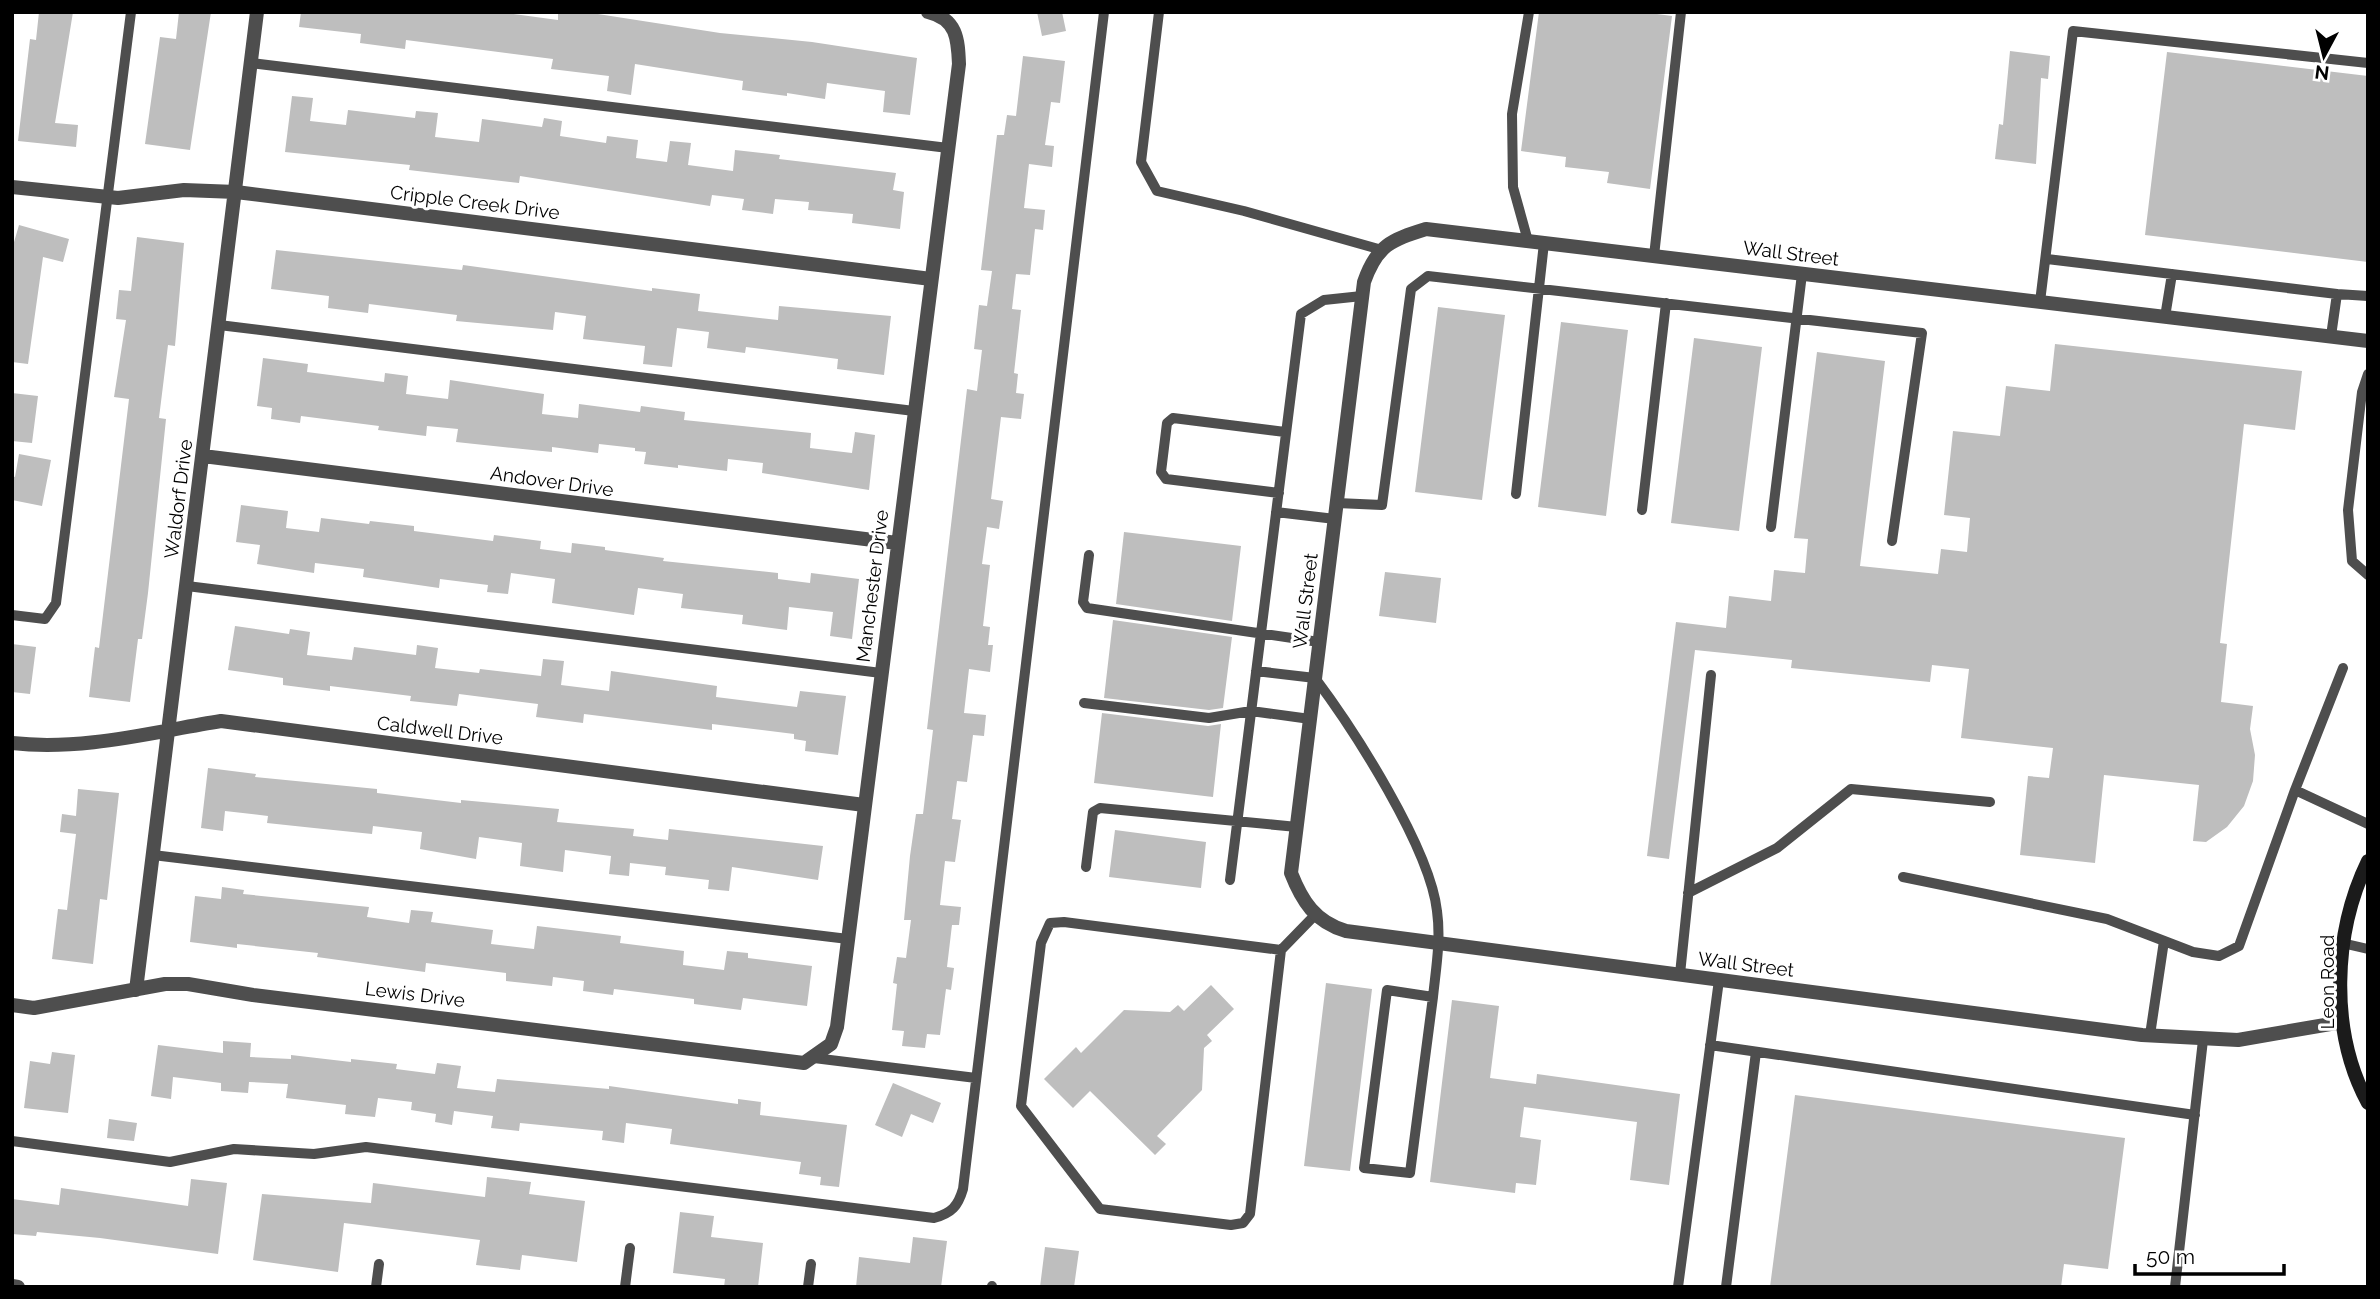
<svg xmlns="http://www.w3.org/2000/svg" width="2380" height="1299" viewBox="0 0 2380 1299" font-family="Raleway,sans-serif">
  <rect width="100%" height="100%" fill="#fff"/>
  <!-- building -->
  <path fill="#bebebe" d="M39,12H73L55,123L78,125L76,147L18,141L30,39L36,40Z
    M179,12H211L190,150L145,144L160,37L176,39Z
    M301,12H498L558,20V12H585L720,33L812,42L917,58L910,115L883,112L885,91L827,83L825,99L787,93V96L742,90L743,81L635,64L631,95L607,91L609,76L551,69L553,59L406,40L405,49L360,43L361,34L299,27Z
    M1037,12H1062L1066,31L1042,36Z
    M1539,12H1642L1672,16L1650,189L1607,183L1609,172L1565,167L1566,157L1521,151Z
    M2010,51L2050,56L2048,79L2041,78L2036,164L1995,159L1999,124L2003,125Z
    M2167,52L2368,76V262L2145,235Z
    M1023,56L1065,61L1060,103L1051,102L1045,145L1054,146L1052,167L1029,164L1024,208L1045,210L1043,230L1035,229L1030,275L1016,274L1012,309L1021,310L1014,373L1018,374L1016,393L1024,394L1021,419L1001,417L991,499L1003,501L999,529L987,527L982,564L990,565L983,626L990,627L988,645H993L990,672L969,669L964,713L986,715L984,736L973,735L967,782L957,781L952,819L961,820L955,862L945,861L940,905L961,907L959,925H952L947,967L954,968L951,990L946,989L940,1035L927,1034L925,1048L902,1046L904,1031L892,1030L897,984L893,983L897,957L906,958L911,920H904L910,856L916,814H923L933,730L927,729L967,389L977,391L982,350L974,349L979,305L987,306L992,271L981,270L997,135H1004L1007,115L1016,116Z
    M292,96L313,98L310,121L346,125L348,110L415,118L416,111L438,113L435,137L479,142L482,119L542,127L544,118L562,121L560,136L606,143L607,136L638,140L636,158L667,162L670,141L691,143L688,165L733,171L735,150L780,155L779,159L896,173L893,190L904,192L900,229L852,223L853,214L808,210L809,202L775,199L773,214L742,210L744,199L712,195L710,206L520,176L519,183L409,170L410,165L285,152Z
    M19,225L69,239L63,262L43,257L28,364L12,362V249Z
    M137,237L184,243L175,346L168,345L159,418L166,419L148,593L142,639H138L130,702L89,697L95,647L99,648L129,399L114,397L126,320L116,319L119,290L131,291Z
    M276,250L462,270L463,265L652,291V288L700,294L698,311L778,320L779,306L891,316L884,375L837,369L838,359L746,347L745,353L707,348L709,332L677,328L672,367L643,364L645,346L583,339L586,316L555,312L553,330L456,321L457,315L369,304L368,313L328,308L329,296L271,289Z
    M1438,307L1505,315L1482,500L1415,492Z
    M1561,322L1628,330L1606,516L1538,507Z
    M1694,338L1762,347L1739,531L1671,523Z
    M2055,344L2302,371L2295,430L2244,424L2220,643L2227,644L2221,702L2253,706L2250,729L2255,755L2253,781L2244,806L2227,827L2206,842L2193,841L2199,785L2104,775L2095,863L2020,855L2028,776L2049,778L2053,748L1961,738L1969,669L1932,665L1930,682L1791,668L1792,660L1695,650L1669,859L1647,856L1676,622L1726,628L1729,596L1771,601L1774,570L1805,573L1808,539L1794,538L1817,352L1885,361L1860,566L1938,574L1941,549L1967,552L1970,518L1944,515L1953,431L2000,436L2006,386L2050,391Z
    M263,358L308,364L307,372L384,382L385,373L408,376L406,394L448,399L450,380L544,394L542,414L578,418L579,404L640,412L641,406L685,412L684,420L811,433L810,448L852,453L855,432L875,435L869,490L762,473L763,463L728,459L727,471L678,465V468L644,464L646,452L635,451V448L599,444L598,453L552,447V452L456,442L458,429L427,426L426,436L378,430L379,426L301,416L300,423L271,419L272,408L257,406Z
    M12,393L38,396L32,443L12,441Z
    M19,454L51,460L42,506L12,500V476L15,477Z
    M241,505L288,511L286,528L319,532L321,518L369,524L370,521L414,526V531L493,541L494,535L541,541L540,549L571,553L572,543L605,547V550L664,558L663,561L778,573V579L810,583L811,573L859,579L852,639L830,636L833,612L789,607L787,630L742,624L743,615L681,608L683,594L638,588L634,615L552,603L555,579L511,573L508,594L487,592L488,585L440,579L439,588L363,577L364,569L315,563L314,573L257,564L260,545L236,542Z
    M1124,532L1241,546L1232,621L1116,604Z
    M1385,572L1441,578L1436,623L1379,616Z
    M1113,620L1232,637L1223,708L1209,710L1104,698Z
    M235,626L289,634L290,629L310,632L307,655L352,660L354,647L416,655L417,645L438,648L435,668L479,673L480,669L541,676L543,659L564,661L561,685L609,691L611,671L717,686L716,697L797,707L800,691L846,696L838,755L805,751L806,741L794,739V734L712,724V730L584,714L583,723L536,717L538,704L459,694L457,706L410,701L411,696L330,686V691L283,685V678L228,670Z
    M12,644L36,647L30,694L12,692Z
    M1102,713L1208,726L1221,724L1213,797L1094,783Z
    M208,768L256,774L255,777L377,789V793L461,803V800L559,809L557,822L634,829L633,836L668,840L669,829L823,846L818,880L732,867L729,891L708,889L709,880L665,875L666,867L630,863L629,876L609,874L611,856L565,850L563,872L520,866L522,843L479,837L476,859L420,849L422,832L373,826L372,834L314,828L267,823L268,816L225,811L223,831L201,828Z
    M78,789L119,793L107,900L100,899L93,964L52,959L58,909L67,910L76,834L60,832L62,814L76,816Z
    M1115,830L1206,842L1201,888L1109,877Z
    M222,887L244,890L243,894L369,907L367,917L409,923L411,910L433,912L431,922L493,930L491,944L534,949L537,926L621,936L620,943L684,951L683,965L724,970L727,951L748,953V958L812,966L807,1006L743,998L741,1010L694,1004V999L614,989L613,995L583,991L584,981L553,977L552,986L506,981V973L426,963L425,972L317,957L318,953L237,944V948L190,942L195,896L221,899Z
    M1326,983L1372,989L1350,1171L1304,1166Z
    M1211,985L1234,1009L1207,1035L1212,1041L1204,1048L1202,1090L1157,1136L1166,1144L1155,1155L1090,1091L1073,1108L1044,1079L1076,1047L1081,1053L1124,1010L1170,1012L1178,1005L1184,1011Z
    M1452,1000L1499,1006L1490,1078L1536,1084L1537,1074L1680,1094L1669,1185L1630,1180L1637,1122L1524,1107L1520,1137L1541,1140L1536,1185L1516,1183L1515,1193L1430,1182Z
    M223,1041L251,1043L250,1057L291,1059V1055L351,1062V1059L397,1064L396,1069L435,1074L437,1063L461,1066L457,1088L495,1092L497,1079L609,1089V1086L738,1104V1099L761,1102L760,1115L847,1125L839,1187L820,1185L821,1177L799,1174L801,1162L670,1144L672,1129L626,1123L624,1143L602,1140L603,1131L520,1123L519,1131L491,1128L493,1116L454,1111L452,1125L435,1122L436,1114L411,1110L412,1102L378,1098L375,1117L345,1114L346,1105L286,1098L288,1084L249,1082L248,1093L221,1091V1083L173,1077L171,1099L151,1096L158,1045L223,1053Z
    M52,1052L75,1055L68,1113L24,1108L30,1061L50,1064Z
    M893,1083L941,1103L933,1123L911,1114L902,1137L875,1125Z
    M1795,1095L2125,1138L2108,1269L2064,1264L2061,1287H1770Z
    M109,1119L137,1123L134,1141L107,1138Z
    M487,1177L531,1182L529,1194L585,1201L577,1262L522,1255L520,1270L476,1265L480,1240L344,1223L338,1272L253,1260L262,1194L371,1203L373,1183L485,1197Z
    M191,1179L227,1183L218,1254L100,1238L37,1232L36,1236L12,1234V1199L59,1205L61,1188L188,1206Z
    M680,1212L714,1216L711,1237L763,1243L758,1287H724L725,1279L673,1273Z
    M913,1237L947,1241L941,1287H856L859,1257L910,1263Z
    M1045,1247L1079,1251L1074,1287H1040Z"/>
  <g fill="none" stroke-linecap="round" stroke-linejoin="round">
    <!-- lane -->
    <path stroke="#4e4e4e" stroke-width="10" d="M1159,12L1141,162L1157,191L1244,211L1382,250
      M251,63L948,148
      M1528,241L1513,187L1512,114L1529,12
      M1654,256L1681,12
      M2047,259L2337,294
      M2040,302L2073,31L2368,63
      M2165,317L2172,274
      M219,325L914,411
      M2331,336L2337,294L2368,296
      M2368,374L2362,392L2348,510L2352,561L2368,575
      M1279,493L1166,479L1161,472L1167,423L1173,418L1285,432
      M1516,494L1544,243
      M1337,503L1382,505L1411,289L1428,276L1922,333L1892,541
      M1642,510L1666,303
      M1276,512L1335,519
      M1771,527L1802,274
      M1089,555L1083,602L1087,608L1319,642
      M187,586L881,673
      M12,615L45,619L56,603L131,12
      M1256,671L1315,678C1354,730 1430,848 1437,911C1441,940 1436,968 1433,997L1387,990L1364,1168L1410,1173L1433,997
      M1084,703L1209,718L1251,711L1310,719
      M2295,790L2343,668
      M153,855L848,939
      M1086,867L1093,812L1100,808L1297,827
      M1903,877L2107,919L2193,952L2219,956L2239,946L2295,790L2368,824
      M1230,880L1301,314L1324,300L1362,296
      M1688,893L1777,848L1851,789L1990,802
      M2342,943L2368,949
      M1281,950L1064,922L1050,923L1041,943L1021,1106L1100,1209L1231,1225L1243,1223L1250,1214L1281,950L1316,914
      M1680,974L1711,675
      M2150,1035L2164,941
      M1710,1045L2195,1115
      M814,1058L976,1078
      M12,1141L170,1162L234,1149L314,1154L366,1147L934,1218C952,1213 958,1206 963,1189L982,1031L1104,12
      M376,1287L379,1264
      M625,1287L630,1248
      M808,1287L811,1264
      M992,1287V1286
      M1678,1287L1719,980
      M1726,1287L1756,1052
      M2175,1287L2203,1040"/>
    <!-- street -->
    <path stroke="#4e4e4e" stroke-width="14" d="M12,187L118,198L184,190L236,192L931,279
      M203,456L897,543
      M12,743C83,751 152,732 221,721L864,805
      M136,990L257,12
      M12,1005L34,1008L165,984H188L253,995L804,1063L831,1044L837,1027L959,64C958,39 957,19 928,12
      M2342,1022L2238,1040L2142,1035L1346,931C1315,922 1302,901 1291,873L1364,282C1377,245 1391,240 1426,229L2368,341
      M12,1286L18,1287"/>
    <!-- secondary -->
    <path stroke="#1b1b1b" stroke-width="14" d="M2368,861C2333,933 2329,1031 2368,1103"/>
  </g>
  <g text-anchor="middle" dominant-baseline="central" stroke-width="6" stroke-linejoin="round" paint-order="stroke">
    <!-- street labels -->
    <g font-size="19" fill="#000" stroke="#fff">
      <text transform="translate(475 202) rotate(7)">Cripple Creek Drive</text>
      <text transform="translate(1791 253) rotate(7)">Wall Street</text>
      <text transform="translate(552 481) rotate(8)">Andover Drive</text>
      <text transform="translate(178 499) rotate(-83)">Waldorf Drive</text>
      <text transform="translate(872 586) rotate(-83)">Manchester Drive</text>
      <text transform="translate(1305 601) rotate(-83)">Wall Street</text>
      <text transform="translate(440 730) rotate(7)">Caldwell Drive</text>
      <text transform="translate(1746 964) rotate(7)">Wall Street</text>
      <text transform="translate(2327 982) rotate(-90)">Leon Road</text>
      <text transform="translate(415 994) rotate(7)">Lewis Drive</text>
    </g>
  </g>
  <!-- border -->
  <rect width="2380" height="1299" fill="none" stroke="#000000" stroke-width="28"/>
  <!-- north arrow -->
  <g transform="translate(2324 56) rotate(187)" stroke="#ffffff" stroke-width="5" paint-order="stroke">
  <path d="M0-5L12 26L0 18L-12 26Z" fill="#000000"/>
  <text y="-10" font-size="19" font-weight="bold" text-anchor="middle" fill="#000000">N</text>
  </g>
  <!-- scale -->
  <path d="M2135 1264v10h149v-10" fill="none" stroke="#000000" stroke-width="3.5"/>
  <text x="2146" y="1264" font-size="21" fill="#000000" stroke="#ffffff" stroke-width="5" paint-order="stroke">50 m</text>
</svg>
